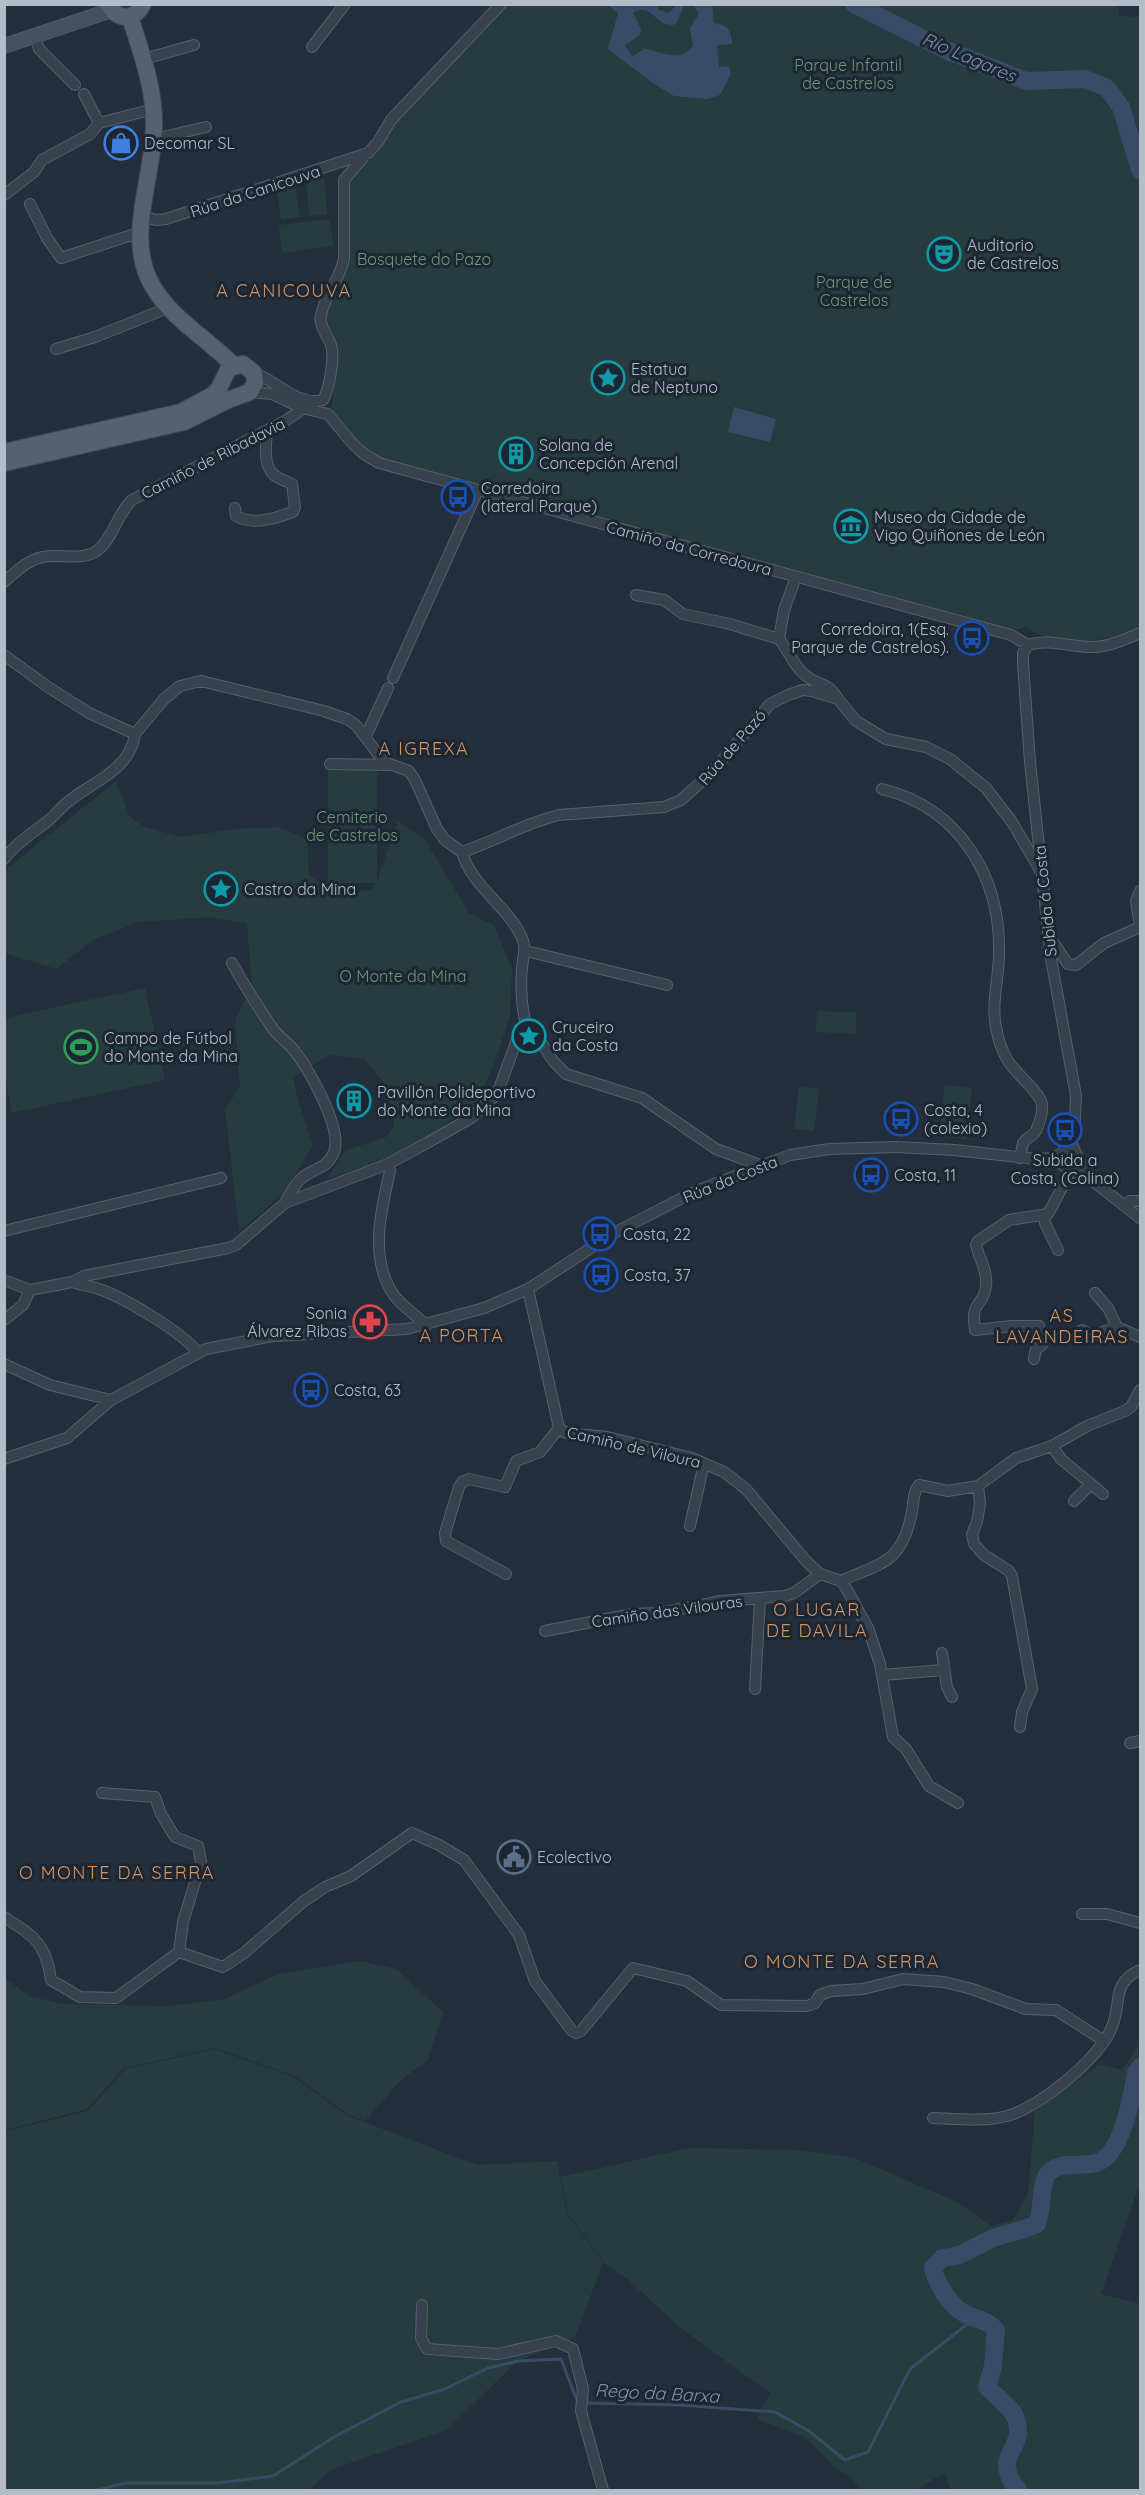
<svg xmlns="http://www.w3.org/2000/svg" width="1145" height="2495" viewBox="0 0 1145 2495" font-family="Quicksand,sans-serif">
  <rect width="100%" height="100%" fill="#242f3e"/>
  <!-- green -->
  <path fill="#263c3f" d="M506,5H1118L1120,16L1140,17V628C1105,641 1059,651 1026,627L1010,631L382,460L368,452L335,416L332,407L338,349L324,317L346,268L348,185L369,161L395,123Z
    M324,179L327,214L309,216L306,180Z
    M295,186L300,217L281,220L276,189Z
    M330,219L333,246L282,253L279,225Z
    M328,768H377V881L398,821L425,840L469,913L494,925L512,969L510,1016L495,1062L477,1101L441,1128L388,1159L327,1179L346,1150L386,1137L394,1126L387,1086L364,1059L330,1055L293,1077L298,1100L313,1146L282,1195L239,1231L225,1109L240,1087L235,1020L252,986L247,924L210,917L139,922L93,940L56,969L5,953V870L116,781L130,817L143,826L180,837L235,829L278,827L307,838L309,875L336,894L371,890L376,883H328Z
    M145,988L165,1080L12,1113L5,1076V1018Z
    M817,1011L856,1012V1034L816,1032Z
    M945,1085L972,1088L966,1139L939,1136Z
    M799,1086L819,1089L814,1131L794,1129Z
    M361,1961L396,1969L443,2012L428,2060L401,2080L365,2121L347,2114L295,2076L215,2048L124,2068L87,2109L5,2130V1978L29,1996L63,2004L167,2006L222,2000L278,1974Z
    M1140,2044V2183L1101,2294L1135,2302L1140,2306V2490H951L944,2473L916,2490H860L851,2478L833,2466L805,2437L757,2419L770,2393L682,2329L626,2278L604,2263L568,2214L561,2177L689,2148L800,2150L855,2158L957,2202L991,2226L1013,2220L1028,2194L1035,2111L1099,2064L1122,2070Z
    M215,2049L294,2077L346,2115L477,2165L557,2161L567,2214L603,2263L575,2337L516,2362L447,2430L330,2470L309,2490H5V2131L88,2111L125,2069Z"/>
  <!-- water -->
  <path fill="#394c67" d="M608,5H656L659,10L669,13L676,5H684L676,24C656,30 653,1 633,13L641,29L640,35L625,45L632,57L644,49C664,51 678,64 693,46L690,28L699,14L694,5H712L714,23C728,25 731,30 732,44L717,45L719,67L729,66L731,74L720,95L707,99L674,96L654,84L608,49L618,13Z
    M734,407L776,419L770,442L728,432Z"/>
  <g fill="none" stroke-linecap="round" stroke-linejoin="round">
    <!-- stream -->
    <path stroke="#394c67" stroke-width="3" d="M584,2403L680,2405L775,2412L809,2431L845,2460L868,2452L910,2369L975,2318
      M97,2490L126,2483H218L273,2476L334,2437L401,2402L445,2389L488,2368L519,2361L561,2359L578,2403"/>
    <!-- river -->
    <path stroke="#394c67" stroke-width="18" d="M854,4L946,50L1026,81L1085,79L1107,88L1121,107L1140,170
      M1018,2490C989,2453 1027,2452 1016,2419C1013,2408 995,2396 987,2387L993,2366L996,2330C984,2317 975,2321 962,2312C950,2305 935,2281 933,2268L942,2258C963,2257 972,2248 991,2239C1006,2233 1022,2231 1037,2224C1043,2210 1040,2178 1050,2171C1063,2161 1081,2167 1096,2163C1122,2156 1132,2096 1136,2073L1140,2067"/>
    <!-- street casing -->
    <g stroke="#565f6c" stroke-width="12">
      <path id="street" d="M35,36L39,49L75,85
        M312,47L345,4
        M144,59L194,45
        M84,94L99,123
        M154,139L206,127
        M4,195L34,172L42,160L90,134L99,123L154,109
        M30,204L47,238L61,258L141,232
        M142,216L156,220L166,219L368,153L378,142L391,120L501,4
        M56,349L95,337L168,308
        M254,373C276,380 298,407 323,400
        M250,392L272,394L302,408L328,414L352,443L364,454L379,463L1011,635L1028,645
        M323,400C329,390 335,357 331,345C328,336 318,325 321,315C325,295 340,279 344,259V180L363,158
        M235,508L236,516C255,526 275,518 293,512L295,507L292,484C286,481 279,479 274,475C263,466 266,444 267,432
        M796,577L784,610L779,639C788,650 794,666 804,674C818,687 827,680 838,699
        M4,582C16,572 27,560 43,557C60,553 82,562 98,550C113,538 117,514 132,500L285,421L297,413L305,400
        M636,595L664,600L683,614L730,624L779,639
        M1028,645C1049,638 1073,648 1095,647C1111,646 1126,639 1140,633
        M4,655L48,687L89,713L135,734L164,699L180,686L201,681L324,711L347,719L356,725L384,762L409,771L415,780L437,829L445,840L462,852
        M393,678L478,490
        M366,736L388,688
        M330,764L389,765
        M882,789C959,808 1001,876 999,954C999,978 991,1004 996,1027C998,1039 1002,1051 1008,1061C1016,1074 1039,1091 1042,1104C1043,1112 1039,1124 1036,1131C1032,1137 1027,1137 1023,1143L1020,1158
        M462,852C495,841 525,823 559,815L664,807L681,800L712,772L770,704L788,695L803,690L812,691L838,699L856,721L886,739L926,747L950,759L986,788L1012,822L1040,870
        M462,852C471,886 508,906 522,938C526,947 524,952 523,960C520,980 521,1005 526,1025L530,1026L554,1062L566,1074L642,1098L716,1149L760,1165
        M4,859C17,842 33,833 49,820C56,814 62,806 69,801C94,781 130,770 135,734
        M1140,926L1136,901L1140,891
        M1048,935L1068,964L1076,965L1104,943L1140,927
        M526,951L667,985
        M232,963C244,985 258,1007 273,1029C278,1036 286,1041 292,1048C308,1066 343,1129 334,1152C328,1168 315,1168 303,1177C295,1183 290,1194 285,1203
        M1071,1142L1082,1167L1091,1178
        M1053,1158L1069,1170L1093,1181L1140,1218
        M388,1164L390,1171C381,1210 369,1257 393,1294C402,1307 416,1314 426,1326
        M1124,1205L1130,1201H1140
        M1044,1216L1045,1223L1058,1250
        M4,1231L221,1178
        M4,1280L30,1290L72,1282L84,1276L228,1248L236,1245L285,1203L388,1164L427,1143L471,1118L497,1094L521,1029L526,1025
        M72,1282C81,1285 90,1286 99,1289C123,1297 184,1333 198,1353
        M528,1289L559,1428L566,1433L607,1437L692,1458L724,1472L746,1489L806,1561L820,1574L841,1581L846,1588L868,1628L880,1664L893,1737L906,1749L929,1786L958,1803
        M1095,1293L1108,1308L1117,1327L1140,1337
        M4,1320L23,1305L30,1290
        M1082,1330L1092,1336L1117,1327
        M1034,1359L1036,1349L1042,1345L1039,1326H1012L975,1330C970,1299 984,1307 986,1286C988,1272 979,1258 976,1245L978,1241L1009,1220L1048,1214L1064,1184L1073,1161
        M4,1364L50,1385L111,1400
        M1052,1446L1061,1459L1103,1494
        M4,1459L67,1438L111,1400L206,1349L273,1336L407,1329L484,1308L528,1289L614,1233L696,1191L790,1155L829,1149L896,1147L954,1150L1036,1159L1053,1158L1062,1153L1074,1135L1076,1096L1051,959L1030,762L1023,664V653L1028,645
        M978,1486L980,1503L977,1522L972,1534L974,1544L984,1555L1009,1571L1012,1576L1032,1689L1022,1712L1020,1727
        M1074,1501L1091,1484
        M690,1526L704,1463
        M506,1574L446,1541L445,1533L459,1487L462,1482L469,1479L505,1487L516,1461L540,1452L559,1428
        M841,1581C880,1563 901,1564 911,1516C914,1505 912,1493 919,1485L948,1491L978,1486L1016,1458L1052,1446L1087,1426L1125,1411L1131,1407L1140,1390
        M545,1631L632,1614L660,1613L721,1601L785,1596L794,1593L820,1574
        M942,1653L947,1687L952,1697
        M882,1675L944,1670
        M755,1689L760,1599
        M1130,1743L1140,1741
        M102,1793L155,1797L161,1814L175,1837L198,1846L201,1862L183,1922L179,1952
        M1082,1914H1107L1140,1923
        M4,1917C34,1936 46,1943 51,1980L80,1997L116,1998L179,1952L223,1967L244,1953L304,1901L325,1887L351,1876L412,1833L439,1845L464,1860L519,1935L535,1981L572,2031L576,2033L581,2031L633,1968L687,1981L721,2005L807,2006L815,2003L820,1995L831,1991L863,1989L903,1979L944,1982L972,1989L1026,2009L1056,2010L1104,2041
        M933,2118C956,2119 984,2122 1007,2116C1039,2108 1103,2056 1113,2024C1121,2003 1112,1982 1140,1970
        M422,2305L421,2338L427,2349L498,2354L556,2341L573,2349L583,2389L581,2411L603,2490"/>
    </g>
    <!-- secondary casing -->
    <g stroke="#565f6c" stroke-width="16">
      <path id="secondary" d="M4,46L112,10"/>
    </g>
    <!-- primary casing -->
    <g stroke="#414a57" stroke-width="18">
      <path id="primary" d="M109,4C116,21 135,21 143,4
        M130,17C141,52 154,86 154,123C155,175 124,237 152,285C172,320 206,337 233,365
        M4,452L181,412L211,396L218,390L229,368L243,364L254,373L255,383L250,392L228,400L184,422L4,463"/>
    </g>
    <!-- street -->
    <use href="#street" stroke="#38414e" stroke-width="10"/>
    <!-- secondary -->
    <use href="#secondary" stroke="#465061" stroke-width="15"/>
    <!-- primary -->
    <use href="#primary" stroke="#56606e" stroke-width="16"/>
  </g>
  <!-- icons -->
  <defs>
    <g id="shop-ring" transform="scale(1.725)"><circle r="9.5" fill="#1d2633" stroke="#3f7fe0" stroke-width="1.5"/><path d="M-5-2.5h2.3a2.7 3.5 0 0 1 5.4 0H5L5.5 6h-11ZM-1.5-2.5h3a1.5 2.3 0 0 0-3 0Z" fill="#3f7fe0"/></g>
    <g id="theatre-ring" transform="scale(1.725)"><circle r="9.5" fill="#1d2633" stroke="#0f9aa8" stroke-width="1.5"/><path d="M-5-5.5Q0-4 5-5.5V0Q5 5 0 6Q-5 5-5 0ZM-3.3-2.5H-1v1.5H-3.3ZM1-2.5H3.3v1.5H1ZM-2.8 1Q0 5.5 2.8 1Z" fill="#0f9aa8"/></g>
    <g id="sight-ring" transform="scale(1.725)"><circle r="9.5" fill="#1d2633" stroke="#0f9aa8" stroke-width="1.5"/><path d="M0-6L1.8-2.2L6-1.7L2.9 1.2L3.7 5.4L0 3.3L-3.7 5.4L-2.9 1.2L-6-1.7L-1.8-2.2Z" fill="#0f9aa8"/></g>
    <g id="building-ring" transform="scale(1.725)"><circle r="9.5" fill="#1d2633" stroke="#0f9aa8" stroke-width="1.5"/><path d="M-4-6H4V6H1V3H-1V6H-4ZM-2.5-4.3h1.7v1.8h-1.7ZM.8-4.3h1.7v1.8H.8ZM-2.5-1h1.7V.8h-1.7ZM.8-1h1.7V.8H.8Z" fill="#0f9aa8"/></g>
    <g id="bus-ring" transform="scale(1.725)"><circle r="9.5" fill="#1d2633" stroke="#1a4fb4" stroke-width="1.5"/><path d="M-5-6H5V4H4V6H2V4H-2V6H-4V4H-5ZM-3.5-4V0h7V-4ZM-3.5 1.2v1.5H-2V1.2ZM2 1.2v1.5H3.5V1.2Z" fill="#1a4fb4"/></g>
    <g id="museum-ring" transform="scale(1.725)"><circle r="9.5" fill="#1d2633" stroke="#0f9aa8" stroke-width="1.5"/><path d="M0-6L6-3V-2H-6V-3ZM-5-1h2V3h-2ZM-1-1h2V3h-2ZM3-1h2V3H3ZM-6 4H6V6H-6Z" fill="#0f9aa8"/></g>
    <g id="stadium-ring" transform="scale(1.725)"><circle r="9.5" fill="#1d2633" stroke="#2e9e5b" stroke-width="1.5"/><path d="M0-5a6.5 5 0 1 0 0 10a6.5 5 0 1 0 0-10ZM-3.5-1.8h7v3.6h-7Z" fill="#2e9e5b"/></g>
    <g id="pharmacy-ring" transform="scale(1.725)"><circle r="9.5" fill="#1d2633" stroke="#e0444e" stroke-width="1.5"/><path d="M-2-6h4v4h4v4h-4v4h-4v-4h-4v-4h4Z" fill="#e0444e"/></g>
    <g id="civic-ring" transform="scale(1.725)"><circle r="9.5" fill="#1d2633" stroke="#5c6f8a" stroke-width="1.5"/><path d="M-.6-6.5H3V-4.5H.6V-3L4-1V1h2V6H-6V1h2V-1L-.6-3ZM-1.2 2.5V6h2.4V2.5Z" fill="#5c6f8a"/></g>
  </defs>
  <g fill-rule="evenodd">
    <use href="#shop-ring" x="121" y="143"/>
    <use href="#theatre-ring" x="944" y="254"/>
    <use href="#sight-ring" x="608" y="378"/>
    <use href="#building-ring" x="516" y="454"/>
    <use href="#bus-ring" x="458" y="497"/>
    <use href="#museum-ring" x="851" y="526"/>
    <use href="#bus-ring" x="972" y="638"/>
    <use href="#sight-ring" x="221" y="889"/>
    <use href="#sight-ring" x="529" y="1036"/>
    <use href="#stadium-ring" x="81" y="1047"/>
    <use href="#building-ring" x="354" y="1101"/>
    <use href="#bus-ring" x="901" y="1119"/>
    <use href="#bus-ring" x="1065" y="1130"/>
    <use href="#bus-ring" x="871" y="1175"/>
    <use href="#bus-ring" x="600" y="1234"/>
    <use href="#bus-ring" x="601" y="1275"/>
    <use href="#pharmacy-ring" x="370" y="1322"/>
    <use href="#bus-ring" x="311" y="1390"/>
    <use href="#civic-ring" x="514" y="1857"/>
  </g>
  <g text-anchor="middle" dominant-baseline="central" stroke-width="6" stroke-linejoin="round" paint-order="stroke">
    <!-- park labels -->
    <g font-size="16" fill="#6b9a76" stroke="#1d2633">
      <text x="848" y="65">Parque Infantil<tspan x="848" dy="18">de Castrelos</tspan></text>
      <text x="424" y="259">Bosquete do Pazo</text>
      <text x="854" y="282">Parque de<tspan x="854" dy="18">Castrelos</tspan></text>
      <text x="352" y="817">Cemiterio<tspan x="352" dy="18">de Castrelos</tspan></text>
      <text x="403" y="976">O Monte da Mina</text>
    </g>
    <!-- poi labels -->
    <g font-size="16" fill="#b4bcc9" stroke="#1d2633" text-anchor="start">
      <text x="144" y="143">Decomar SL</text>
      <text x="967" y="245">Auditorio<tspan x="967" dy="18">de Castrelos</tspan></text>
      <text x="631" y="369">Estatua<tspan x="631" dy="18">de Neptuno</tspan></text>
      <text x="539" y="445">Solana de<tspan x="539" dy="18">Concepción Arenal</tspan></text>
      <text x="481" y="488">Corredoira<tspan x="481" dy="18">(lateral Parque)</tspan></text>
      <text x="874" y="517">Museo da Cidade de<tspan x="874" dy="18">Vigo Quiñones de León</tspan></text>
      <text x="949" y="629" text-anchor="end">Corredoira, 1(Esq.<tspan x="949" dy="18">Parque de Castrelos).</tspan></text>
      <text x="244" y="889">Castro da Mina</text>
      <text x="552" y="1027">Cruceiro<tspan x="552" dy="18">da Costa</tspan></text>
      <text x="104" y="1038">Campo de Fútbol<tspan x="104" dy="18">do Monte da Mina</tspan></text>
      <text x="377" y="1092">Pavillón Polideportivo<tspan x="377" dy="18">do Monte da Mina</tspan></text>
      <text x="924" y="1110">Costa, 4<tspan x="924" dy="18">(colexio)</tspan></text>
      <text x="1065" y="1160" text-anchor="middle">Subida a<tspan x="1065" dy="18">Costa, (Colina)</tspan></text>
      <text x="894" y="1175">Costa, 11</text>
      <text x="623" y="1234">Costa, 22</text>
      <text x="624" y="1275">Costa, 37</text>
      <text x="347" y="1313" text-anchor="end">Sonia<tspan x="347" dy="18">Álvarez Ribas</tspan></text>
      <text x="334" y="1390">Costa, 63</text>
      <text x="537" y="1857">Ecolectivo</text>
    </g>
    <!-- street labels -->
    <g font-size="16" fill="#b4bcc9" stroke="#1d2633">
      <text transform="translate(255 191) rotate(-18)">Rúa da Canicouva</text>
      <text transform="translate(213 458) rotate(-27)">Camiño de Ribadavia</text>
      <text transform="translate(689 548) rotate(15)">Camiño da Corredoura</text>
      <text transform="translate(732 747) rotate(-49)">Rúa de Pazó</text>
      <text transform="translate(1045 901) rotate(-96)">Subida á Costa</text>
      <text transform="translate(730 1179) rotate(-22)">Rúa da Costa</text>
      <text transform="translate(634 1447) rotate(13)">Camiño de Viloura</text>
      <text transform="translate(667 1611) rotate(-8)">Camiño das Vilouras</text>
    </g>
    <!-- water labels -->
    <g font-size="18" font-style="italic" fill="#7c92b1" stroke="#1d2633">
      <text transform="translate(969 57) rotate(23)">Río Lagares</text>
      <text transform="translate(657 2393) rotate(3)">Rego da Barxa</text>
    </g>
    <!-- neighbourhood labels -->
    <g font-size="18" letter-spacing="1.5" fill="#d59563" stroke="#1d2633">
      <text x="284" y="290">A CANICOUVA</text>
      <text x="424" y="748">A IGREXA</text>
      <text x="1062" y="1315">AS<tspan x="1062" dy="21">LAVANDEIRAS</tspan></text>
      <text x="462" y="1335">A PORTA</text>
      <text x="817" y="1609">O LUGAR<tspan x="817" dy="21">DE DAVILA</tspan></text>
      <text x="117" y="1872">O MONTE DA SERRA</text>
      <text x="842" y="1961">O MONTE DA SERRA</text>
    </g>
  </g>
  <!-- border -->
  <rect width="1145" height="2495" fill="none" stroke="#b4bcc9" stroke-width="12"/>
</svg>
